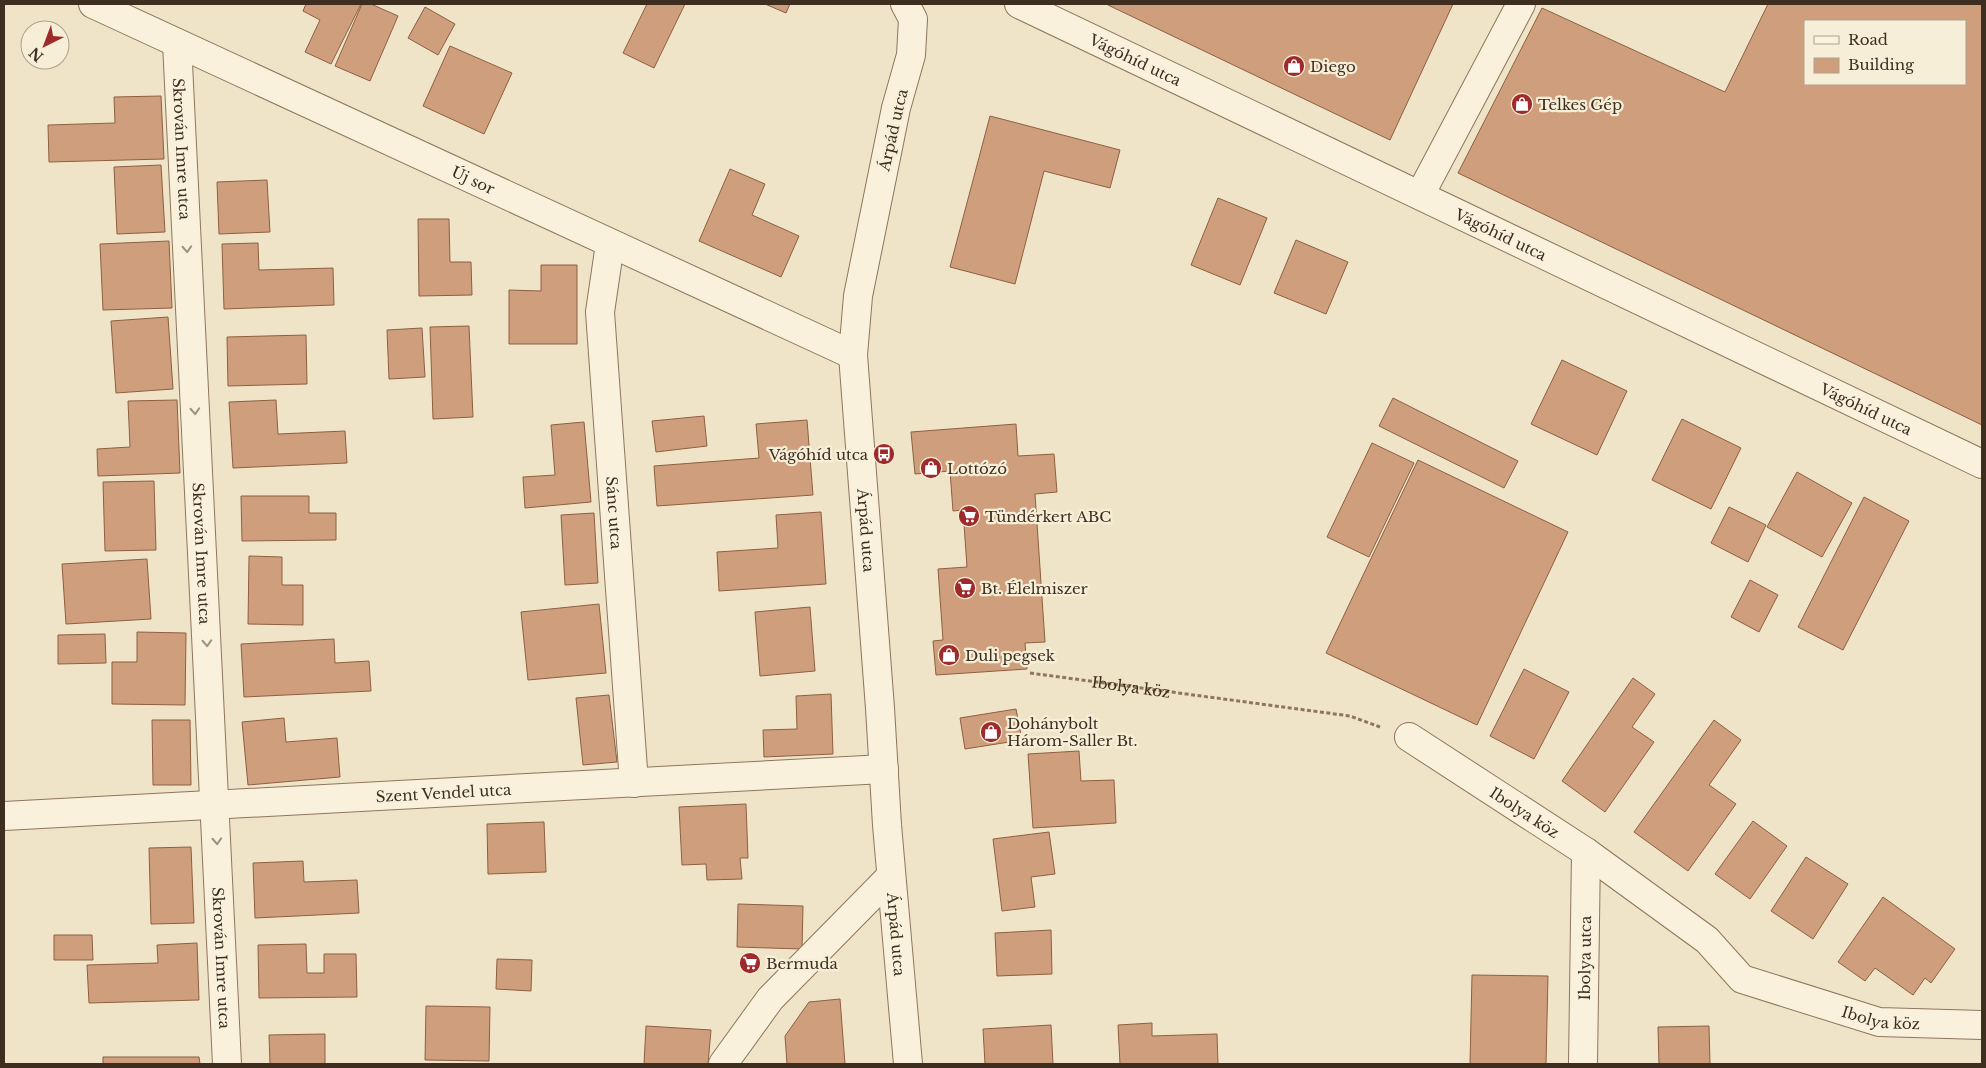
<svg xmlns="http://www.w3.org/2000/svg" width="1986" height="1068" viewBox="0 0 1986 1068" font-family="'Libre Baskerville',serif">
  <rect width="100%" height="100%" fill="#f0e4c8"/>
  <!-- building -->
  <path fill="#cf9f7d" stroke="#8d5f41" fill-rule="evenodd" d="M306,4H361L331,64L305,52L320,20L303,11Z
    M362,4H371L398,16L370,81L335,66Z
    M647,4H685L654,68L623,53Z
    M765,4H790L786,13Z
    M1109,4H1453L1390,140L1108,5Z
    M1768,4H1982V425L1458,173L1542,8L1725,92ZM1805,21H1965V84H1805Z
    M425,7L455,24L438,55L408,38Z
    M450,46L512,73L484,134L423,106Z
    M161,96L164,159L49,162L48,125L115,123L114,97Z
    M990,116L1120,150L1110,188L1044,171L1015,284L950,267Z
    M161,165L165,232L117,234L114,167Z
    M730,169L765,184L752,215L799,236L781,277L699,241Z
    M267,180L270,232L219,234L217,182Z
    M1218,198L1267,218L1240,285L1191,265Z
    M418,219H449L450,262H471L472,295L419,296Z
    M1296,240L1348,262L1326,314L1274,293Z
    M169,241L172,308L103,310L100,244Z
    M258,243L259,270L333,268L334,305L224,309L222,244Z
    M541,265H577V344H509V290L541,291Z
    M168,317L173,389L116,393L111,321Z
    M469,326L473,417L433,419L430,327Z
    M422,328L425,377L389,379L387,330Z
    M306,335L307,384L228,386L227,337Z
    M1562,360L1627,391L1597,455L1531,424Z
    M1393,398L1518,461L1504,488L1379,426Z
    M177,400L180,473L98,476L97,449L130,447L128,401Z
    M276,400L278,434L345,431L347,463L233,468L229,402Z
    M704,416L707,446L656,452L652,421Z
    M1682,419L1741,448L1711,509L1652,480Z
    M807,420L813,495L657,506L654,466L759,458L756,424Z
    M584,422L591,502L525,508L523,477L555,475L551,425Z
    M1016,424L1018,456L1054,454L1057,492L1035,494L1045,642L1025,643L1027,669L936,675L933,641L943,640L938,569L967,567L963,510L953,511L950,471L915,474L911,432Z
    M1372,443L1414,463L1369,557L1327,537Z
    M1418,460L1568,532L1477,725L1326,653Z
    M1797,472L1852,503L1822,557L1767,527Z
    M154,481L156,550L105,551L103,482Z
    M241,496H309V513H336V540L242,541Z
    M1864,497L1909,521L1843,650L1798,627Z
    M1729,507L1766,525L1748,562L1711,543Z
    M821,512L826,584L719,591L717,552L778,548L776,515Z
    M594,513L598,583L565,585L561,515Z
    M249,556L282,557V585H303V625L248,624Z
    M147,559L151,619L66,624L62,564Z
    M1750,580L1778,595L1759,632L1731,617Z
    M599,604L606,673L528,680L521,612Z
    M810,607L815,671L760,676L755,612Z
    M137,632L186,633L185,705L112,704V662H137Z
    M105,634L106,663L58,664V635Z
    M334,639L335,663L369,661L371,691L244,697L241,644Z
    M1524,669L1569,692L1534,759L1490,736Z
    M1633,678L1655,694L1632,727L1654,742L1605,812L1562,781Z
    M831,694L833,754L764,757L763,730L797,729L796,696Z
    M609,695L617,762L583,765L576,698Z
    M1016,709L1022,740L965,749L960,718Z
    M284,718L286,742L337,738L340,777L248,785L242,722Z
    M152,720H190L191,785H153Z
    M1714,720L1741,740L1709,785L1736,804L1688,871L1634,832Z
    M1079,751L1081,781L1114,780L1116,823L1033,828L1028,754Z
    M746,804L748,858H740L742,879L707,880L706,864L682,865L679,807Z
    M1753,821L1787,846L1750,899L1715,874Z
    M544,822L546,872L488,874L487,824Z
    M1049,832L1055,874L1031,877L1035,907L1002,911L993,839Z
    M191,847L194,923L151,924L149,848Z
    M1806,857L1848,884L1813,939L1771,911Z
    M303,861L304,882L357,880L359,913L255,918L253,863Z
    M1883,897L1955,949L1931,983L1925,978L1913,995L1875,968L1865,981L1838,962Z
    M738,904L803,906L802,949L737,947Z
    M1051,930L1052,974L997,976L995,933Z
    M54,935H92L93,960H54Z
    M197,943L199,1000L89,1003L87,965L158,963L157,945Z
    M306,944L307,973H324V954H356L357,997L259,998L258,945Z
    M497,959L532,960L531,991L496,989Z
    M1472,975L1548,976L1546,1064H1470Z
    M840,999L845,1064H787L785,1036L809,1002Z
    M426,1006L490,1007L489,1061L425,1060Z
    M1152,1023V1036L1217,1034L1218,1064H1120L1118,1025Z
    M1051,1025L1053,1064H985L983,1029Z
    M646,1026L711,1030L708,1064H644Z
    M1709,1026L1710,1064H1659L1658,1027Z
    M325,1034V1064H270L269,1035Z
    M103,1057H199L200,1064H103Z"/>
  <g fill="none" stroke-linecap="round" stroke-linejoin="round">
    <!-- minor casing -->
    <g stroke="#8d765c" stroke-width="30">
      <g id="minor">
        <path id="s2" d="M93,4L853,355"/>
        <path id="s3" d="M905,4L913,19L911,55L896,108L858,296L853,355L880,708L887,825L908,1064"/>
        <path id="s4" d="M1019,4L1982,464"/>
        <path id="s5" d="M177,43L227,1064"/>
        <path d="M1420,195L1521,4"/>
        <path id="s6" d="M610,244L600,312L634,783"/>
        <path id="s7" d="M1409,737L1586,852L1707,940L1742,979L1879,1022L1982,1025"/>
        <path id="s8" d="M4,816L884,769"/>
        <path d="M723,1064L770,999L891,876"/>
        <path id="s9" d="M1583,1064L1586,852"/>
      </g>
    </g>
    <!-- path -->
    <path stroke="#8d765c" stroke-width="3" stroke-dasharray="4 2.5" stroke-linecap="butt" id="s1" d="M1030,673L1350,716L1380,727"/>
    <!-- minor -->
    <use href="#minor" stroke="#faf1dc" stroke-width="28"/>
  </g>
  <!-- one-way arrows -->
  <defs><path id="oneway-chevron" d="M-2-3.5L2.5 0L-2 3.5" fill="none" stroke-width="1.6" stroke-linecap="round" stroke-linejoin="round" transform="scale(1.25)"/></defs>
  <g stroke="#9c907e">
    <use href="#oneway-chevron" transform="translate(187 249) rotate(87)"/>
    <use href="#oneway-chevron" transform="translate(195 411) rotate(87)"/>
    <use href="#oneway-chevron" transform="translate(207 643) rotate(87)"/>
    <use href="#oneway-chevron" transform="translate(217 841) rotate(87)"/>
  </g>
  <!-- icons -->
  <defs>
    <g id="shop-disc" transform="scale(1.125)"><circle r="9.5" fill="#9e2a2b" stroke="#f7eed8"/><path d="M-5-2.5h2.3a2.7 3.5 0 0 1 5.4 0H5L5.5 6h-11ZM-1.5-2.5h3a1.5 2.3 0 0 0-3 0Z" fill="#fff"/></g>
    <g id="bus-disc" transform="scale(1.125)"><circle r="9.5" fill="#9e2a2b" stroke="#f7eed8"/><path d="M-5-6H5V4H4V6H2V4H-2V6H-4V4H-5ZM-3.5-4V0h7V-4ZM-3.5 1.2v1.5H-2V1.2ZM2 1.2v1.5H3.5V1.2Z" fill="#fff"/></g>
    <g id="supermarket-disc" transform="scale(1.125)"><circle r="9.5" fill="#9e2a2b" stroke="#f7eed8"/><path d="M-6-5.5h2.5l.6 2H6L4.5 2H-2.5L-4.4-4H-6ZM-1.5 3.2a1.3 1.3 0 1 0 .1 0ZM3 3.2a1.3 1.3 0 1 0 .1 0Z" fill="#fff"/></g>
  </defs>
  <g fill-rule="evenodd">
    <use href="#shop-disc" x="1294" y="66"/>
    <use href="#shop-disc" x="1522" y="104"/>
    <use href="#bus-disc" x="884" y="454"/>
    <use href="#shop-disc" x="931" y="468"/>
    <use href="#supermarket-disc" x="969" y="516"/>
    <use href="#supermarket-disc" x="965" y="588"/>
    <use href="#shop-disc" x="949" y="655"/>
    <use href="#shop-disc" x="991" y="732"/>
    <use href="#supermarket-disc" x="750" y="963"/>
  </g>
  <g text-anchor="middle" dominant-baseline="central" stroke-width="4.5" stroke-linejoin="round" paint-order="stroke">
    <!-- street labels -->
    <g font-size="15" fill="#3d2e20" stroke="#f7eed8">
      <text stroke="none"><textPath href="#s4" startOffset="129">Vágóhíd utca</textPath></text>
      <text transform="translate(893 130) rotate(-77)">Árpád utca</text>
      <text stroke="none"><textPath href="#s5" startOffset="106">Skrován Imre utca</textPath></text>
      <text stroke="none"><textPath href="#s2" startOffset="419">Új sor</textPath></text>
      <text stroke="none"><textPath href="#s4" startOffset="534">Vágóhíd utca</textPath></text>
      <text stroke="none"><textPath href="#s4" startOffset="939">Vágóhíd utca</textPath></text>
      <text stroke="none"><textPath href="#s6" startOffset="270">Sánc utca</textPath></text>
      <text stroke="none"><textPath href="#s3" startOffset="535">Árpád utca</textPath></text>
      <text stroke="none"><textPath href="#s5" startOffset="511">Skrován Imre utca</textPath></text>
      <text stroke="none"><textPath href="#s1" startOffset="102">Ibolya köz</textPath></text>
      <text stroke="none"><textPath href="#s8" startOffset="440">Szent Vendel utca</textPath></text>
      <text stroke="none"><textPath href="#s7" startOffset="138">Ibolya köz</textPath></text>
      <text stroke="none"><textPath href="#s3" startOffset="940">Árpád utca</textPath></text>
      <text stroke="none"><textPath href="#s5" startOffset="916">Skrován Imre utca</textPath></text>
      <text stroke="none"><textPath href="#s9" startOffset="106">Ibolya utca</textPath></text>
      <text stroke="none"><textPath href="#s7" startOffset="558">Ibolya köz</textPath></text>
    </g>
    <!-- poi labels -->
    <g font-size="15" fill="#3d2e20" stroke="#f7eed8" text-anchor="start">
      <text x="1310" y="66">Diego</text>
      <text x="1538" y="104">Telkes Gép</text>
      <text x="868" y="454" text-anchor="end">Vágóhíd utca</text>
      <text x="947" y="468">Lottózó</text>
      <text x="985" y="516">Tündérkert ABC</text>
      <text x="981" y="588">Bt. Élelmiszer</text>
      <text x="965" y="655">Duli pegsek</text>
      <text x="1007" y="723">Dohánybolt<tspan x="1007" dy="17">Három-Saller Bt.</tspan></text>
      <text x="766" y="963">Bermuda</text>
    </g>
  </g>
  <!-- border -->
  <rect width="1986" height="1068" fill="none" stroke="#3d2e20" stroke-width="10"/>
  <!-- legend -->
  <rect x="1804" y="20" width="162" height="65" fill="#f7eed8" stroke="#ada18e"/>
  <rect x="1814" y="36" width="25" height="8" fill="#faf1dc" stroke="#ada18e"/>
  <text x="1848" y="45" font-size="15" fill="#3d2e20">Road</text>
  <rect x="1814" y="58" width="25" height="15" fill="#cf9f7d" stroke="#ada18e"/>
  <text x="1848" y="70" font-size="15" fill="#3d2e20">Building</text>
  <!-- north arrow -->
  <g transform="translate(45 45) rotate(222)"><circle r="24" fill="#f7eed8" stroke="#ada18e"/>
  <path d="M0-4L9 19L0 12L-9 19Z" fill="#9e2a2b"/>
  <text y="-8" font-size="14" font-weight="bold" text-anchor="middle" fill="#3d2e20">N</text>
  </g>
</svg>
